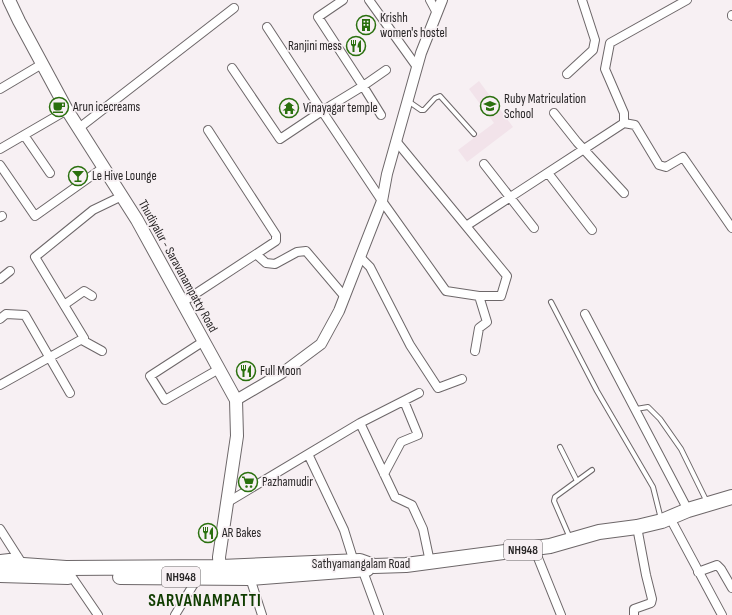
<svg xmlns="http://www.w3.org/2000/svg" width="732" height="615" viewBox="0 0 732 615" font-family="'Sofia Sans Condensed',sans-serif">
  <rect width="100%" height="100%" fill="#f7f0f3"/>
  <!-- built -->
  <path fill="#f2e3ea" d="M479,81L513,127L467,162L458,150L494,123L469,89Z"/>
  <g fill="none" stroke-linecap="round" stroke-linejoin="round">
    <!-- service casing -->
    <g stroke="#6d6769" stroke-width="6">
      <path id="service" d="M408,101L421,110H424L435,98L440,96L474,134
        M551,302L597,391L653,487L661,519
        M636,409L648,407L660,419L681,449L707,502
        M560,447L577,481
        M570,538L554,501L555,497L592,470"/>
    </g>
    <!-- minor casing -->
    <g stroke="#6d6769" stroke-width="10">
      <path id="minor" d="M343,0L318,17L363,86L322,111L382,201L446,291L479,296
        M369,0L417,67
        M430,0L437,13
        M732,15V16
        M232,68L280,139L322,111L267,27
        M567,74L593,50L595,40L582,0
        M0,89L42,64
        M554,113L577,142L624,193
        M381,115L363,86L386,70
        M624,123L635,125L659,165L666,167L683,157L732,228
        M79,128L234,8
        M24,135L50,173
        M396,141L466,226L624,123V113L605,69L610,43L687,0
        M0,149L67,110
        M484,164L534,228
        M0,165L35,216L104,167
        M548,173L592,230
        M0,217L2,216
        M466,226L507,276L501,296H479L487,322L479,328L475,351
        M257,255L266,263L275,264L297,252L306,251L345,297
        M360,257L370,267L410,345L438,388L462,379
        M0,279L10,271
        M183,302L276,241V235L208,130
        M64,305L84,291L92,296
        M585,314L688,510
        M0,319L6,314L25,315L70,393
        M82,340L102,351
        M204,341L150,376L165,400L219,369
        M0,385L84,338L35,257L93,210L122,196
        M360,423L395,497L412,505L423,529L430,562
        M308,454L344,530L354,562
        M384,474L401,442L418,435L404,401
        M228,502L360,423L419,393
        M670,518L722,615
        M0,529L23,565
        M534,548L561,615
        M0,559L18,557
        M361,566L379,615
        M698,572L717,565L721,569L732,588
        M72,577L98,615
        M250,578L262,615
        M175,615L198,577
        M634,615V609L651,603L652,599L646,575L637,527"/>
    </g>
    <!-- tertiary casing -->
    <g stroke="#6d6769" stroke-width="12">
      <path id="tertiary" d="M236,400L282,373L321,344L339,311L382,201L387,174L421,53L442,0"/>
    </g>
    <!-- secondary casing -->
    <g stroke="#6d6769" stroke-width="14">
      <path id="secondary" d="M9,0L19,21L67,110L137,220L236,400L237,436L219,557L220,575"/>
    </g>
    <!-- trunk casing -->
    <g stroke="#6d6769" stroke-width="16">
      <path id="trunk" d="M0,566L23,565L66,568L221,567L360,561L374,566L406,565L550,546L599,532L637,527L662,521L688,510L732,497
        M0,575L68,577
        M120,577L250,578L367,569"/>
    </g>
    <!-- service -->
    <use href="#service" stroke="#fff" stroke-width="4"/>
    <!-- minor -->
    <use href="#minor" stroke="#fff" stroke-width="8"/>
    <!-- tertiary -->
    <use href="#tertiary" stroke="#fff" stroke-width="10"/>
    <!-- secondary -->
    <use href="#secondary" stroke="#fff" stroke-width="12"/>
    <!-- trunk -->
    <use href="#trunk" stroke="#fff" stroke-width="14"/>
  </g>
  <!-- icons -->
  <defs>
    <g id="building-ring" transform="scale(1)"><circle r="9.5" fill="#f7f0f3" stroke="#2a700e" stroke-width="1.5"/><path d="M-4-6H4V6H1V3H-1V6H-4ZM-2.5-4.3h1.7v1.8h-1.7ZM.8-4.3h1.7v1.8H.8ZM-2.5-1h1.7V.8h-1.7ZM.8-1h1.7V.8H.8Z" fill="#2a700e"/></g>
    <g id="restaurant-ring" transform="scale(1)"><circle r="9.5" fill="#f7f0f3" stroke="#2a700e" stroke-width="1.5"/><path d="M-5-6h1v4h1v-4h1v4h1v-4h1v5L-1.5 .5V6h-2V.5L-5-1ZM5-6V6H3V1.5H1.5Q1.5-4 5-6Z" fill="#2a700e"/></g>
    <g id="school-ring" transform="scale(1)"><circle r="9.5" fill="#f7f0f3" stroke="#2a700e" stroke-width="1.5"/><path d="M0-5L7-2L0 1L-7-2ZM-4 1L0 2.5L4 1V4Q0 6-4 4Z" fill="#2a700e"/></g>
    <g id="cafe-ring" transform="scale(1)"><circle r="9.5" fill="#f7f0f3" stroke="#2a700e" stroke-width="1.5"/><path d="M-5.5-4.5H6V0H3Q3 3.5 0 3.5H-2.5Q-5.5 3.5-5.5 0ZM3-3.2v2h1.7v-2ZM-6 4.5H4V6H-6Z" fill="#2a700e"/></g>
    <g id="temple-ring" transform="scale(1)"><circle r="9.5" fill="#f7f0f3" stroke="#2a700e" stroke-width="1.5"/><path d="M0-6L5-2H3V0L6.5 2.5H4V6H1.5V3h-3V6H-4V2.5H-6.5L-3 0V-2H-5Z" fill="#2a700e"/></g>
    <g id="bar-ring" transform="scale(1)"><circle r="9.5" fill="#f7f0f3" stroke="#2a700e" stroke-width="1.5"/><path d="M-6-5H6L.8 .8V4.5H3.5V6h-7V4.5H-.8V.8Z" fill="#2a700e"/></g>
    <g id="supermarket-ring" transform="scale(1)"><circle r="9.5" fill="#f7f0f3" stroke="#2a700e" stroke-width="1.5"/><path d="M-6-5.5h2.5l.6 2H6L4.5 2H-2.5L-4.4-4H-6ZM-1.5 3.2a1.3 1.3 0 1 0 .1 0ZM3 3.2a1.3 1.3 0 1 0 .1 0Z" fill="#2a700e"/></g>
  </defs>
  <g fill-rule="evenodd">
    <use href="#building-ring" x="366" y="25"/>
    <use href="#restaurant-ring" x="356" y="46"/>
    <use href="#school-ring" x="490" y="106"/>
    <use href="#cafe-ring" x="59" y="107"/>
    <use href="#temple-ring" x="289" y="108"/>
    <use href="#bar-ring" x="78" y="176"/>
    <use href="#restaurant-ring" x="246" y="371"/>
    <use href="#supermarket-ring" x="248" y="482"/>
    <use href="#restaurant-ring" x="208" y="533"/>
  </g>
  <g text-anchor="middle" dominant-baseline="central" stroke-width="3.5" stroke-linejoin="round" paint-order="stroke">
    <!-- shield labels -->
    <g fill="#f7f0f3" stroke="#676364" stroke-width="1">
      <rect x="504" y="540" width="38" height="20" rx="3"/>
      <rect x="162" y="567" width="38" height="20" rx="3"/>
    </g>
    <g font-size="12" font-weight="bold" fill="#292627">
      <text x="523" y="550">NH948</text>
      <text x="181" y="577">NH948</text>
    </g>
    <!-- poi labels -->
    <g font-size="13" fill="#292627" stroke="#f7f0f3" text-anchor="start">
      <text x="380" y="18">Krishh<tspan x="380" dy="15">women's hostel</tspan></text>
      <text x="342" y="46" text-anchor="end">Ranjini mess</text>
      <text x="504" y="99">Ruby Matriculation<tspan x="504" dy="15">School</tspan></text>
      <text x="73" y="107">Arun icecreams</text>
      <text x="303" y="108">Vinayagar temple</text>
      <text x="92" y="176">Le Hive Lounge</text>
      <text x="260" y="371">Full Moon</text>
      <text x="262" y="482">Pazhamudir</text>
      <text x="222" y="533">AR Bakes</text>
    </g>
    <!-- street labels -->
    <g font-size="13" fill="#292627" stroke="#f7f0f3">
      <text transform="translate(178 266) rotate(61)">Thudiyalur - Saravanampatty Road</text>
      <text x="361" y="564">Sathyamangalam Road</text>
    </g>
    <!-- district labels -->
    <g font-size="17" font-weight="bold" letter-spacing="1" fill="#103d00" stroke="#f7f0f3">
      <text x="205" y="601">SARVANAMPATTI</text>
    </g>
  </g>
</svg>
